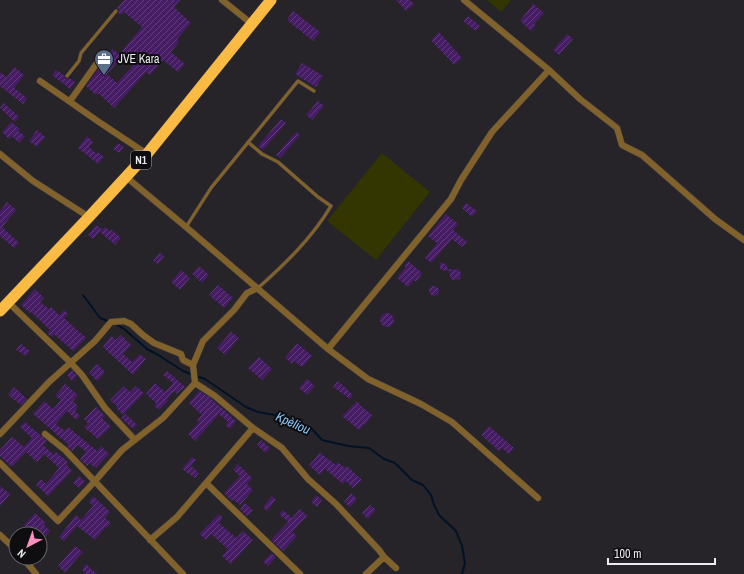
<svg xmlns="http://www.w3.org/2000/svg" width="744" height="574" viewBox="0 0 744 574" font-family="'Archivo Narrow',sans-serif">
  <defs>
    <pattern id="building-hatch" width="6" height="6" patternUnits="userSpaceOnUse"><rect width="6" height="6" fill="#461c65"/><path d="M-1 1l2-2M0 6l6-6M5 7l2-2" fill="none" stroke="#613d7b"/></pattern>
  </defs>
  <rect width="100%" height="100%" fill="#262329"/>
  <!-- grass -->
  <path fill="#333600" d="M487,0H511L501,12Z
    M382,153L430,192L376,260L327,221Z"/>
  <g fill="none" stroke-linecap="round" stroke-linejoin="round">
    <!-- stream -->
    <path stroke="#001326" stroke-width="2" d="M83,295L100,318L110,322
      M116,324L124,329L147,349L160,356L183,371L205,379L246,407L258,412L280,416L311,428L322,440L348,446L369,448L384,459L395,463L412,480L423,485L431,495L434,505L439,515L456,531L462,546L465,563L462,574"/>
  </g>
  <!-- building -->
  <path fill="url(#building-hatch)" d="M124,0H180L174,7L191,23L177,39L179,42L171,52L185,64L178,72L163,60L150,75L146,72L114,108L98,93L96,95L86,86L101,66V62L113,49L122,57L107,74L117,83L135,63L122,51L142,27L124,12L121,15L118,13L119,10L117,8Z
    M396,0H410L414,4L406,11Z
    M533,4L544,13L534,24L536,25L531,31L520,21Z
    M293,11L320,32L313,41L287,20Z
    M468,16L480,26L476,31L463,21Z
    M439,32L462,58L454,65L431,40Z
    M567,34L573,39L559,55L553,50Z
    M302,63L323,76L316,87L295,74Z
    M14,67L24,75L14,88L27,98L23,104L0,86V72L7,77Z
    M56,70L64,75L65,79L69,78L75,82L70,89L52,75Z
    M318,101L324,106L312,120L306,115Z
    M4,103L19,117L15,122L0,108Z
    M281,119L286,123L263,150L258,146Z
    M11,122L20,129L18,131L25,136L19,143L12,136L9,139L2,132Z
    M37,130L45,137L37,147L29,141Z
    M296,132L300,135L280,158L276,155Z
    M87,136L93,142L89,147L97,154L98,152L104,157L98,164L78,148Z
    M118,143L124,147L119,153L113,149Z
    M7,202L16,210L2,227L19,243L14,248L0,236V211Z
    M466,203L477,211L472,217L462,208Z
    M446,214L458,224L453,230L467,242L462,247L452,239L431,263L425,258L437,243L428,236Z
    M96,225L102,229L93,239L88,235Z
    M105,227L110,231L112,230L121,238L115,245L100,232Z
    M160,253L164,256L158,264L153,261Z
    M408,261L422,273L416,282L414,280L408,287L397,278L406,267L404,266Z
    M440,262L446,264L449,271L441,270L440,268Z
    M199,266L209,275L202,283L192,274Z
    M449,269L459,270L461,273L460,279L454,280L451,279L450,277Z
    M181,270L190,278L180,290L171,282Z
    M218,285L233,298L224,308L209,295Z
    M429 291a5 5 0 1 1 10 0a5 5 0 1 1-10 0Z
    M35,289L44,298L40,302L49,309L51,307L59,315L64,310L68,314L64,318L86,338L73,351L54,334L52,337L47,333L50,330L31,312L30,313L21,305Z
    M380 320a7 7 0 1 1 14 0a7 7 0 1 1-14 0Z
    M231,332L239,338L225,355L217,348Z
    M121,335L131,345L123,354L132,362L140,354L146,359L133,375L103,347L111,336L116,340Z
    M297,343L312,356L302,367L294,361L292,364L285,358Z
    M21,344L30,351L26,356L16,350Z
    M259,357L272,369L262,380L248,368Z
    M97,364L105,372L97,381L89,373Z
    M72,370L77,376L72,381L67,375Z
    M167,371L185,387L182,390L181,389L177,394L174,391L167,399L168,401L159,410L154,405L156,403L146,394L155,383L165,392L173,383L163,375Z
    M307,379L315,386L307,395L299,388Z
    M338,381L353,395L350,399L333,387Z
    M65,384L78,395L73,401L78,406L75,411L80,416L76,420L67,411L56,424L65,431L68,427L97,451L101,446L109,454L96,468L89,463L87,466L80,459L86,452L78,445L72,451L67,446L68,444L33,414L44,401L53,409L61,400L55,396Z
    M124,386L130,392L136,386L144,393L123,415L116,408L117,406L110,400Z
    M14,387L27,399L21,405L8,395Z
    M199,391L209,397L236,421L230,429L225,425L228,422L219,414L195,441L188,434L199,422L197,420L202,415L189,403Z
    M357,401L361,406L372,415L365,425L364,424L359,430L342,416Z
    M96,407L105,416L102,418L111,427L98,439L84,427L88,424L84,419Z
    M126,414L137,425L133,429L121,418Z
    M25,422L47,441L43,445L54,455L56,452L68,462L66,464L72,471L48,496L36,485L41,479L46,484L59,468L44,454L37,462L26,452L12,467L0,456V450L12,437L24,447L32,438L20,427Z
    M489,426L514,448L509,454L502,448L499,451L481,435Z
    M261,440L270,448L266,453L257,445Z
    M320,453L336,465L338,462L345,468L347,466L362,480L353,488L346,481L343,484L325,469L320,475L309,465Z
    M192,457L196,460L191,466L199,473L195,478L182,469Z
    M238,464L252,478L247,484L253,490L240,505L233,499L232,501L224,493L240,476L233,470Z
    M79,476L85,482L79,488L73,483Z
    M0,486L10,494L0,506Z
    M351,493L357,499L350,507L344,502Z
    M316,495L322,500L317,507L311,502Z
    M93,496L110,512L105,518L111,523L107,528L106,527L95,540L77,526L64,541L59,537L76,515L81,520L93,506L89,502Z
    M272,496L276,500L267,511L263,507Z
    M245,503L253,510L247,516L240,509Z
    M370,505L376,510L368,519L362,513Z
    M300,509L307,516L292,532L297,536L283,551L271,540L288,522L279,514L283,510L292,518Z
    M35,513L46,523L44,525L50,531L46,536L40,530L36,534H34L24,525Z
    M219,514L223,518L219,523L236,538L243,531L253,540L231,564L222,556L228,549L211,534L206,540L199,534Z
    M75,546L83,552L65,572L58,566Z
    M271,553L276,557L268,566L263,562Z
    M86,564L97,574H86L82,570Z"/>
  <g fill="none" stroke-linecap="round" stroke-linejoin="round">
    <!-- lane casing -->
    <g stroke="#423f45" stroke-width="4">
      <path id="lane" d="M67,76L79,61L81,53L116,11
        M248,142L262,154L278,162L318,197L331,206C312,238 285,264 258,288
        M186,227L211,188L298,81L314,91"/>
    </g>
    <!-- street casing -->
    <g stroke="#423f45" stroke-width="7">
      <path id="street" d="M222,0L252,24
        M464,0L549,70L580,99L617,128L622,145L642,155L715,219L744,240
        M40,81L99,122L147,154
        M70,101L97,63
        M0,154L33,181L89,217
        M125,176L186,227L328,349L368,379L421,404L452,422L538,498
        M9,303L70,362L82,375L105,408L135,440
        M328,349L451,199L461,180L492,132L549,70
        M195,383L215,396L253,428L282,448L308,479L336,504L379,550L384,557L396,568
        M0,434L49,382L95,341L111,322L124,321L131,324L143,335L154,343L181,354L183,360L193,365
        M45,434L65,450L183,574
        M0,463L58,521L95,481L122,450L163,418L195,383L193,365L203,341L234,310L247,293L258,288
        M206,483L300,574
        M0,535L16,550
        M150,540L177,517L253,428
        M23,558L36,574
        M366,574L384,557"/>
    </g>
    <!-- highway casing -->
    <g stroke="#423f45" stroke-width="12">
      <path id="highway" d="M0,311L89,217L147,154L271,0"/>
    </g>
    <!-- lane -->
    <use href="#lane" stroke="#81622a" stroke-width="3"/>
    <!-- street -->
    <use href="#street" stroke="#81622a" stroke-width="6"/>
    <!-- highway -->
    <use href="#highway" stroke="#f9bb44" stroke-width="11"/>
  </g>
  <!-- icons -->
  <defs>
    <g id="office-pin" transform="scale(1)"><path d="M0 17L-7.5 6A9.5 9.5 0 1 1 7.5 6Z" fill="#5c6f8a" stroke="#0e0d10"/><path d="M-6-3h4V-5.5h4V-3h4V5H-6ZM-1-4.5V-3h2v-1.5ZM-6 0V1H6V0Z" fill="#fff"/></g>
  </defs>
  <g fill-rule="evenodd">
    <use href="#office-pin" x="104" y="59"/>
  </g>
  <g text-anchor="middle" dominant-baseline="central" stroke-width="4" stroke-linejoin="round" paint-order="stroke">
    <!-- shield labels -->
    <rect fill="#0e0d10" stroke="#aaa8ac" stroke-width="1" x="131" y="151" width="20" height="18" rx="3"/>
    <g font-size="11" font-weight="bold" fill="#edebef">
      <text x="141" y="160">N1</text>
    </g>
    <!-- poi labels -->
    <g font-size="12" fill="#edebef" stroke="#0e0d10" text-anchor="start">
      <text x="118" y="59">JVE Kara</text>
    </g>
    <!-- water labels -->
    <g font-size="13" font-style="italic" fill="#8ac6f7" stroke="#0e0d10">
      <text transform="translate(293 423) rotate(24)">Kpèliou</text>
    </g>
  </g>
  <!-- north arrow -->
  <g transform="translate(28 546) rotate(221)"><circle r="19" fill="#0e0d10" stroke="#676669"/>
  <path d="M0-3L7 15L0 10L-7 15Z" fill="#fd8ebe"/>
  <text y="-6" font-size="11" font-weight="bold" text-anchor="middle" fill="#edebef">N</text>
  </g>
  <!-- scale -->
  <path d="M608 558v6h107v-6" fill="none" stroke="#edebef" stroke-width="2"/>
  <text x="614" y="558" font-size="12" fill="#edebef" stroke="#0e0d10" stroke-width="3" paint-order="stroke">100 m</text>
</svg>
